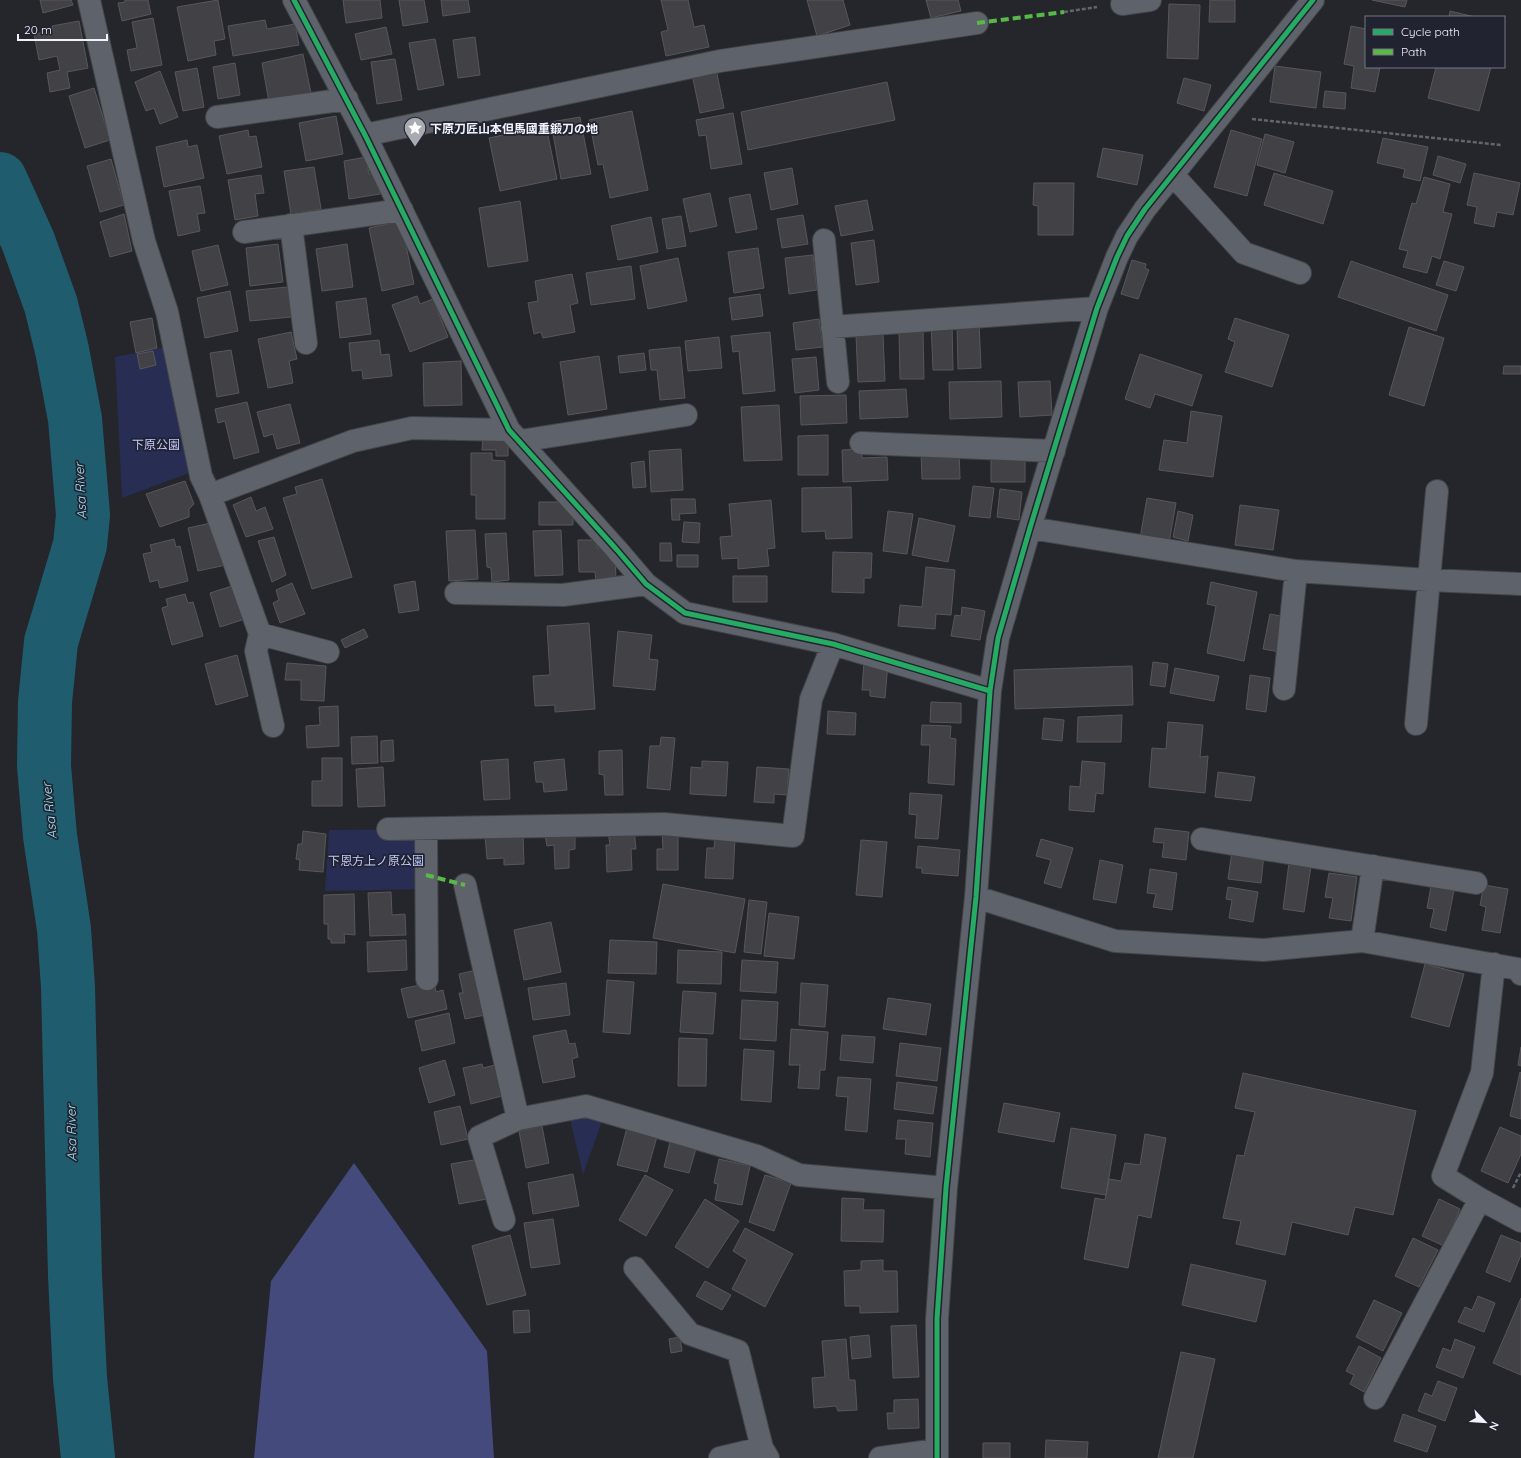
<svg xmlns="http://www.w3.org/2000/svg" width="1521" height="1458" viewBox="0 0 1521 1458" font-family="Quicksand,'Noto Sans JP',sans-serif">
  <rect width="100%" height="100%" fill="#24262c"/>
  <!-- green -->
  <path fill="#282d54" d="M173,346L200,469L122,498L115,357Z
    M426,829L427,889L325,891L329,830Z
    M568,1110L605,1112L583,1175Z"/>
  <!-- forest -->
  <path fill="#444a7b" d="M354,1163L487,1351L494,1458H254L271,1281Z"/>
  <g fill="none" stroke-linecap="round" stroke-linejoin="round">
    <!-- river -->
    <path stroke="#1f5d6e" stroke-width="54" d="M0,179L28,241L51,305L62,350L75,419L83,515L80,545L51,642L45,702L44,766L50,836L64,929L68,987L75,1276L80,1378L88,1458"/>
  </g>
  <!-- building -->
  <path fill="#424146" stroke="#58565a" d="M40,0H71L73,5L43,13Z
    M125,0H148L151,14L122,21L118,3L125,2Z
    M218,0L225,39L214,41L216,55L188,61L177,7Z
    M343,0H380L382,18L346,23Z
    M399,0H424L428,22L403,26Z
    M441,0H468L470,12L443,16Z
    M661,0H688L694,27L704,25L709,47L666,56L661,32L668,30Z
    M807,0H843L850,25L817,36Z
    M926,0H958L961,11L931,18Z
    M1210,0H1235V22H1209Z
    M1372,0H1407L1405,7Z
    M1169,4L1200,5L1198,59L1167,58Z
    M1450,11L1475,17H1449Z
    M153,18L162,65L131,71L127,50L137,48L132,22Z
    M265,20L267,29L295,24L299,45L233,56L228,26Z
    M79,21L88,68L67,72L70,88L50,92L47,73L60,70L57,56L39,60L34,34L53,31L52,26Z
    M1351,26L1366,29V67H1380L1375,92L1351,88L1354,66L1344,64Z
    M386,27L392,54L361,60L355,34Z
    M475,37L480,75L458,78L453,40Z
    M435,39L444,85L418,90L409,43Z
    M303,54L311,93L269,102L262,63Z
    M395,59L402,100L377,104L371,62Z
    M235,63L240,95L218,99L213,67Z
    M1275,66L1321,72L1316,108L1270,102Z
    M1436,67H1491L1479,111L1428,98Z
    M197,68L204,107L183,111L175,72Z
    M716,69L724,108L700,113L692,74Z
    M160,71L178,117L160,124L154,108L146,111L135,82Z
    M1184,78L1211,85L1204,111L1177,103Z
    M887,82L895,120L748,150L741,112Z
    M94,88L110,140L85,148L69,96Z
    M1325,91L1346,93L1345,109L1323,107Z
    M632,111L648,190L610,198L603,164L598,165L589,120Z
    M733,113L742,164L711,169L706,135L699,136L696,120Z
    M336,116L343,154L306,161L299,123Z
    M580,117L591,174L561,179L551,122Z
    M546,126L557,179L500,191L489,138Z
    M248,130L249,137L256,136L262,167L227,174L219,136Z
    M1231,130L1262,139L1247,196L1214,187Z
    M1265,134L1294,142L1285,173L1257,165Z
    M1383,138L1428,147L1420,181L1403,177L1405,169L1377,163Z
    M187,140L188,147L197,145L204,178L164,187L156,147Z
    M1103,148L1143,155L1137,185L1097,177Z
    M1438,156L1466,164L1460,183L1433,175Z
    M366,157L369,174L376,173L380,194L349,199L344,161Z
    M111,159L124,205L100,212L87,166Z
    M314,167L321,209L291,214L284,171Z
    M792,168L798,204L771,210L764,173Z
    M1274,173L1333,191L1323,224L1264,205Z
    M1474,173L1520,183L1513,215L1497,212L1494,227L1474,223L1477,207L1467,205Z
    M261,175L264,193L255,194L258,216L235,220L228,180Z
    M1424,177L1450,184L1443,212L1452,214L1440,259L1432,256L1427,273L1403,267L1408,251L1399,249L1412,203L1416,204Z
    M1034,183H1074L1073,235H1038V206L1033,205Z
    M200,186L205,213L197,214L200,231L178,236L169,191Z
    M710,193L717,226L690,232L683,199Z
    M750,194L757,229L736,233L729,198Z
    M867,200L873,230L841,236L835,206Z
    M520,201L528,261L488,267L479,208Z
    M124,214L132,251L110,257L100,222Z
    M803,215L808,244L782,248L777,219Z
    M681,216L686,246L667,249L662,219Z
    M651,217L658,252L618,260L611,226Z
    M401,221L414,284L382,291L369,228Z
    M874,240L879,282L856,285L851,243Z
    M278,244L283,282L250,286L246,248Z
    M347,244L353,287L322,291L316,249Z
    M218,245L228,285L201,291L192,251Z
    M758,248L764,288L734,293L728,252Z
    M813,255L817,290L789,294L785,258Z
    M678,258L687,301L648,309L640,266Z
    M1132,260L1146,264L1145,268L1149,270L1138,299L1121,294Z
    M1351,261L1448,295L1436,331L1338,297Z
    M1444,261L1464,267L1456,291L1436,285Z
    M631,266L635,299L591,305L586,273Z
    M572,274L578,303L570,305L575,332L543,338L541,332L534,334L528,303L538,301L535,281Z
    M288,287L291,317L250,321L246,291Z
    M230,291L238,331L205,338L197,298Z
    M760,294L763,316L732,320L729,298Z
    M417,296L420,304L433,299L448,337L410,352L392,305Z
    M366,298L371,334L340,338L336,302Z
    M152,318L157,348L136,353L130,322Z
    M1235,318L1289,335L1272,387L1225,372L1235,342L1228,339Z
    M819,319L823,347L796,350L793,323Z
    M952,322L953,370H933L931,323Z
    M979,322L981,368L958,369L957,323Z
    M1409,327L1444,338L1424,406L1389,395Z
    M923,331L924,379H900L899,332Z
    M291,332L297,359L289,361L293,383L268,388L258,339Z
    M770,332L775,391L743,394L739,351L733,352L731,336Z
    M883,334L885,381L858,382L856,335Z
    M719,337L722,368L688,371L685,341Z
    M379,340L381,355L389,354L392,376L363,379L362,370L352,371L349,343Z
    M680,347L685,398L660,400L657,370H651L649,350Z
    M231,350L239,393L217,397L210,353Z
    M153,351L156,365L140,369L137,354Z
    M644,353L646,370L620,373L618,356Z
    M1140,354L1202,375L1192,406L1155,394L1150,408L1125,399Z
    M599,356L607,409L568,415L560,362Z
    M816,357L819,390L795,393L792,359Z
    M461,361L462,405L424,406L423,363Z
    M1504,366H1521V374H1503Z
    M1001,381L1002,417L950,419L949,382Z
    M1050,381L1052,415L1020,417L1018,382Z
    M906,389L908,417L860,419L859,391Z
    M846,395L847,423L801,425L800,396Z
    M247,402L259,452L234,459L225,421L218,423L215,409Z
    M290,404L300,443L277,449L273,434L264,437L257,412Z
    M779,405L782,460L744,461L741,407Z
    M1191,411L1222,416L1213,477L1159,470L1164,440L1187,443Z
    M828,435V475H798V436Z
    M483,436H508V456H496V450H482Z
    M681,449L683,490L651,492L649,451Z
    M862,449V458L887,457L888,480L843,482L842,450Z
    M959,450L960,479H922L921,451Z
    M991,452H1025V482H991Z
    M471,453H492V460L505,461V519H476V495H471Z
    M644,461L646,487L633,488L631,463Z
    M322,479L352,577L312,589L283,498L297,494L295,487Z
    M185,481L194,504L189,509V517L160,527L146,494Z
    M973,486L994,488L990,518L969,516Z
    M851,487L852,538L826,539L825,531L802,532V488Z
    M1000,489L1022,492L1019,520L997,517Z
    M251,497L256,511L265,507L273,529L246,537L233,505Z
    M1147,498L1176,503L1169,543L1140,538Z
    M671,499H695L696,513L679,514L680,520H672Z
    M771,500L775,548L767,549L769,566L738,569V558L722,559L720,537L732,536L729,504Z
    M539,502H573V525H539Z
    M1240,505L1279,510L1273,550L1235,545Z
    M888,511L913,514L907,554L883,551Z
    M1178,511L1193,515L1188,541L1173,537Z
    M919,518L955,526L948,562L912,555Z
    M684,522L700,523L699,543L682,542Z
    M211,523L226,565L198,571L188,528Z
    M475,530L478,579L449,581L446,531Z
    M561,530L563,575L535,576L533,531Z
    M506,533L509,580L492,582L491,568L487,567L485,534Z
    M274,537L286,575L272,582L258,541Z
    M174,539L176,547L180,546L188,581L160,588L158,580L150,582L143,554L152,552L150,545Z
    M578,540H597V548H615L616,581L596,582L595,572H579Z
    M660,543H671L672,561H660Z
    M833,552L872,553L871,578H864V593L832,592Z
    M677,555H698V567H677Z
    M926,567L955,570L951,615L936,614L935,629L898,626L900,605L922,607Z
    M733,576H767V602H733Z
    M415,581L419,610L399,613L394,585Z
    M1211,582L1257,592L1244,661L1207,653L1216,606L1207,604Z
    M292,583L305,614L280,623L273,603L279,600L276,590Z
    M235,585L245,619L220,627L210,593Z
    M185,594L188,603L193,602L203,636L172,645L162,608L168,606L166,599Z
    M962,607L985,611L980,640L951,636L955,615L961,616Z
    M1270,614L1286,617L1280,652L1263,649Z
    M589,623L595,709L555,712V705L535,706L533,676L550,675L547,626Z
    M364,629L368,637L345,648L341,640Z
    M618,631L652,635L649,659L658,660L655,690L613,686Z
    M237,655L248,696L216,705L205,664Z
    M864,661L888,663L885,698L870,696V690H862Z
    M1153,662L1168,664L1165,687L1150,685Z
    M287,663L326,666L324,701L301,700V680H285Z
    M1132,666L1133,705L1015,709L1014,670Z
    M1175,668L1219,676L1214,701L1170,693Z
    M1250,675L1270,678L1266,712L1246,709Z
    M931,702L961,703V723L930,722Z
    M338,706L339,746L307,748L306,726L320,725L319,707Z
    M828,711L856,713L855,735L827,734Z
    M1122,715L1121,742H1077L1078,717Z
    M1044,718L1064,720L1062,741L1042,739Z
    M1168,722L1203,725L1200,757L1208,756L1205,793L1149,787L1152,748L1166,749Z
    M922,725L951,726L950,738L956,739L954,785L928,783L930,745H921Z
    M377,736L378,763L352,764L351,737Z
    M661,737L675,738L670,790L647,788L650,746H660Z
    M393,740L394,761L381,762V741Z
    M622,750L623,795H605L604,775L599,774V751Z
    M322,758H342V806H312V781H322Z
    M508,759L510,799L484,800L481,761Z
    M564,759L567,790L544,792L543,782H536L534,762Z
    M702,761L728,762L726,796L690,794L691,767L702,768Z
    M1082,761L1105,763L1103,794L1096,793L1094,812L1069,810L1070,786L1080,787Z
    M383,767L385,806L358,807L356,769Z
    M757,767L789,769L787,795L774,794V803L754,802Z
    M1218,772L1255,777L1251,801L1215,797Z
    M910,793L942,795L938,839L915,838L917,815L909,814Z
    M1155,828L1189,832L1186,860L1162,857L1164,843L1153,842Z
    M634,829L636,849H631L632,870L607,872L606,845H610L608,831Z
    M662,830H678V870H657V849H663Z
    M303,831L326,834L323,872L299,870L300,860L296,859L298,844H302Z
    M575,832V849L569,850V868L555,869L554,845L547,846L545,835Z
    M523,833L524,864L504,865V858L487,859L485,836Z
    M715,837L735,838L733,879L705,878L707,848H714Z
    M1041,839L1073,848L1061,888L1044,883L1051,860L1036,856Z
    M861,840L887,842L882,897L856,895Z
    M918,846L960,850L958,876L922,873V868H916Z
    M1232,851L1264,854L1261,883L1228,879Z
    M1100,860L1123,865L1116,903L1093,899Z
    M1289,863L1311,866L1304,912L1283,909Z
    M1150,869L1177,873L1172,910L1153,907L1156,894L1147,893Z
    M1329,873L1357,877L1351,921L1329,918L1333,898L1325,897Z
    M1432,881L1455,885L1446,931L1430,927L1434,909L1427,908Z
    M663,884L745,899L735,953L653,938Z
    M1484,885L1508,889L1500,933L1482,930L1486,907L1480,905Z
    M1228,887L1258,892L1253,922L1229,918L1232,900L1226,899Z
    M391,892L392,915L405,914L406,935L370,936L368,893Z
    M354,894L355,935L344,934L345,943H331V939H328V924H324V895Z
    M749,900L767,902L761,954L744,952Z
    M769,913L799,917L794,959L764,956Z
    M551,922L561,972L524,980L514,930Z
    M406,940L407,970L368,972L367,942Z
    M610,940L657,942L656,974L608,973Z
    M678,950L722,952L721,984L677,983Z
    M742,960L778,962L776,993L740,991Z
    M1425,964L1464,974L1449,1027L1411,1017Z
    M481,969L490,1014L465,1019L459,993H463L459,974Z
    M607,980L634,982L630,1034L603,1032Z
    M434,982L436,992L443,990L447,1009L408,1018L401,989Z
    M566,983L570,1015L533,1020L528,988Z
    M801,983L828,985L825,1027L799,1025Z
    M683,991L716,993L713,1034L680,1032Z
    M888,998L931,1004L926,1035L883,1029Z
    M742,1000L778,1002L776,1041L740,1039Z
    M449,1013L455,1043L422,1051L415,1021Z
    M791,1029L828,1032L825,1070H820L819,1089L798,1088L800,1065H789Z
    M566,1030L569,1044L575,1043L578,1057L572,1059L575,1077L543,1083L533,1036Z
    M842,1035L875,1037L873,1063L840,1060Z
    M679,1038L707,1039L706,1086H678Z
    M900,1043L941,1048L937,1081L896,1076Z
    M1521,1047V1066L1518,1065Z
    M744,1049L774,1051L771,1102L741,1100Z
    M445,1060L455,1095L429,1103L419,1068Z
    M482,1064L483,1068L495,1065L502,1096L471,1104L463,1068Z
    M1520,1072L1521,1073V1119L1510,1116Z
    M1243,1073L1416,1111L1393,1215L1355,1207L1348,1235L1292,1222L1285,1255L1236,1244L1241,1221L1223,1218L1237,1155L1244,1156L1255,1112L1235,1108Z
    M838,1077L871,1079L867,1132L845,1130L848,1097L836,1096Z
    M897,1082L937,1087L933,1114L894,1109Z
    M1004,1103L1060,1113L1054,1142L998,1132Z
    M460,1106L468,1139L441,1145L434,1112Z
    M898,1120L933,1123L930,1157L905,1154L906,1139H896Z
    M628,1124L658,1133L647,1172L617,1165Z
    M542,1126L549,1163L526,1168L519,1131Z
    M1500,1127L1521,1136V1154L1508,1183L1481,1171Z
    M1071,1128L1116,1135L1106,1195L1061,1188Z
    M1145,1134L1166,1138L1151,1218L1138,1215L1128,1268L1084,1259L1095,1198L1105,1200L1109,1179L1121,1181L1125,1163L1140,1165Z
    M671,1138L697,1145L689,1173L664,1167Z
    M479,1159L487,1199L459,1204L451,1164Z
    M719,1159L750,1166L742,1205L715,1200L718,1184L714,1183Z
    M573,1174L579,1206L533,1214L528,1183Z
    M645,1175L673,1190L646,1236L619,1220Z
    M765,1175L791,1183L774,1231L749,1222Z
    M842,1198L864,1199L863,1210H884L883,1242L841,1241Z
    M705,1199L739,1221L708,1268L675,1247Z
    M1439,1199L1460,1209L1444,1246L1422,1236Z
    M553,1219L560,1264L531,1268L524,1223Z
    M745,1228L793,1254L765,1307L732,1289L747,1260L733,1251Z
    M510,1235L526,1295L487,1305L472,1246Z
    M1501,1235L1521,1243V1255L1510,1282L1486,1272Z
    M1413,1238L1438,1250L1419,1287L1395,1276Z
    M883,1260V1271H897L898,1312L860,1313V1306H845L844,1271L861,1270V1261Z
    M1191,1264L1266,1281L1256,1322L1182,1305Z
    M705,1281L731,1295L722,1310L696,1296Z
    M1478,1296L1495,1303L1484,1332L1458,1322L1465,1307L1472,1310Z
    M1521,1298V1375L1493,1363Z
    M1374,1300L1402,1313L1383,1351L1356,1337Z
    M529,1310L530,1332L514,1333L513,1311Z
    M916,1325L919,1377L893,1378L891,1326Z
    M869,1335L871,1357L852,1359L850,1337Z
    M680,1337L682,1351L671,1353L669,1339Z
    M846,1339L849,1380H855L857,1410L838,1411L836,1406L814,1408L812,1378L825,1377L822,1341Z
    M1455,1339L1475,1347L1463,1378L1436,1367L1443,1348L1451,1351Z
    M1359,1346L1381,1358L1364,1392L1350,1384L1354,1375L1346,1371Z
    M1181,1352L1215,1359L1193,1458H1158Z
    M1438,1381L1457,1388L1445,1421L1418,1411L1425,1393L1432,1396Z
    M918,1399L919,1428L888,1429L887,1413H894V1400Z
    M1403,1414L1436,1426L1427,1452L1394,1441Z
    M1046,1440L1088,1442L1087,1458H1045Z
    M983,1443H1010V1458H983Z"/>
  <g fill="none" stroke-linecap="round" stroke-linejoin="round">
    <!-- minor casing -->
    <g stroke="#424448" stroke-width="24">
      <path id="minor" d="M89,0L144,241L167,312L201,476L210,495L260,634L256,651L273,726
        M294,0L365,135L509,430L617,550L646,584L685,613L833,644L990,691
        M1122,4L1150,0
        M217,117L347,99
        M365,135L720,61L977,23
        M1173,175L1244,253L1300,273
        M291,225L306,343
        M244,232L402,210
        M824,240L838,382
        M832,327L1097,308
        M520,441L686,415
        M861,443L1054,451
        M210,495L353,441L412,428L509,430
        M1030,528L1296,571L1429,580L1521,584
        M456,593L563,595L646,584
        M260,634L328,652
        M1284,689L1296,571
        M1416,724L1437,491
        M388,829L664,824L793,836L811,699L833,644
        M426,829L427,979
        M1202,839L1476,883
        M465,885L518,1119
        M976,897L1115,941L1263,950L1362,941L1518,969L1521,974
        M1362,941L1373,866
        M1494,964L1482,1073L1443,1176L1480,1199L1521,1221
        M504,1220L479,1137L518,1119L586,1106L757,1156L799,1175L946,1188
        M635,1268L690,1334L738,1351L762,1448L768,1458
        M1375,1398L1480,1199
        M720,1458L762,1448
        M880,1458L937,1450
        M937,1458V1319L946,1188L976,897L990,691L998,638L1030,528L1097,308L1117,257L1127,236L1145,209L1313,0"/>
    </g>
    <!-- path -->
    <path stroke="#62656b" stroke-width="2.5" stroke-dasharray="4 2" stroke-linecap="butt" d="M1064,12L1097,7
      M1252,119L1501,145
      M1513,1188L1521,1172"/>
    <!-- minor -->
    <use href="#minor" stroke="#5e626a" stroke-width="22"/>
    <!-- quiet -->
    <path stroke="#58b947" stroke-width="4" stroke-dasharray="8 4" stroke-linecap="butt" d="M977,23L1064,12
      M426,875L465,885"/>
    <!-- cycleway casing -->
    <g stroke="#212330" stroke-width="8">
      <path id="cycleway" d="M294,0L365,135L509,430L617,550L646,584L685,613L833,644L990,691
        M937,1458V1319L946,1188L976,897L990,691L998,638L1030,528L1097,308L1117,257L1127,236L1145,209L1313,0"/>
    </g>
    <!-- cycleway -->
    <use href="#cycleway" stroke="#26ab63" stroke-width="5"/>
  </g>
  <!-- icons -->
  <defs>
    <g id="sight-pin" transform="scale(1.15)"><path d="M0 17L-7.5 6A9.5 9.5 0 1 1 7.5 6Z" fill="#a9abb3" stroke="#212330"/><path d="M0-6L1.8-2.2L6-1.7L2.9 1.2L3.7 5.4L0 3.3L-3.7 5.4L-2.9 1.2L-6-1.7L-1.8-2.2Z" fill="#fff"/></g>
  </defs>
  <g fill-rule="evenodd">
    <use href="#sight-pin" x="415" y="128"/>
  </g>
  <g text-anchor="middle" dominant-baseline="central" stroke-width="3.5" stroke-linejoin="round" paint-order="stroke">
    <!-- poi labels -->
    <g font-size="12" font-weight="bold" fill="#f1f3fc" stroke="#212330" text-anchor="start">
      <text x="430" y="128">下原刀匠山本但馬國重鍛刀の地</text>
    </g>
    <!-- park labels -->
    <g font-size="12" fill="#c0cafd" stroke="#212330">
      <text x="156" y="444">下原公園</text>
      <text x="376" y="860">下恩方上ノ原公園</text>
    </g>
    <!-- water labels -->
    <g font-size="13" font-style="italic" fill="#a2e4f9" stroke="#212330">
      <text transform="translate(80 491) rotate(-93)">Asa River</text>
      <text transform="translate(49 811) rotate(-96)">Asa River</text>
      <text transform="translate(71 1133) rotate(-91)">Asa River</text>
    </g>
  </g>
  <!-- legend -->
  <rect x="1365" y="16" width="140" height="52" fill="#212330" stroke="#747682"/>
  <rect x="1373" y="29" width="20" height="6" fill="#26ab63" stroke="#747682"/>
  <text x="1401" y="36" font-size="12" fill="#f1f3fc">Cycle path</text>
  <rect x="1373" y="49" width="20" height="6" fill="#58b947" stroke="#747682"/>
  <text x="1401" y="56" font-size="12" fill="#f1f3fc">Path</text>
  <!-- north arrow -->
  <g transform="translate(1485 1422) rotate(115)" stroke="#212330" stroke-width="3" paint-order="stroke">
  <path d="M0-3L7 15L0 10L-7 15Z" fill="#f1f3fc"/>
  <text y="-6" font-size="11" font-weight="bold" text-anchor="middle" fill="#f1f3fc">N</text>
  </g>
  <!-- scale -->
  <path d="M18 34v6h89v-6" fill="none" stroke="#f1f3fc" stroke-width="2"/>
  <text x="24" y="34" font-size="12" fill="#f1f3fc" stroke="#212330" stroke-width="3" paint-order="stroke">20 m</text>
</svg>
